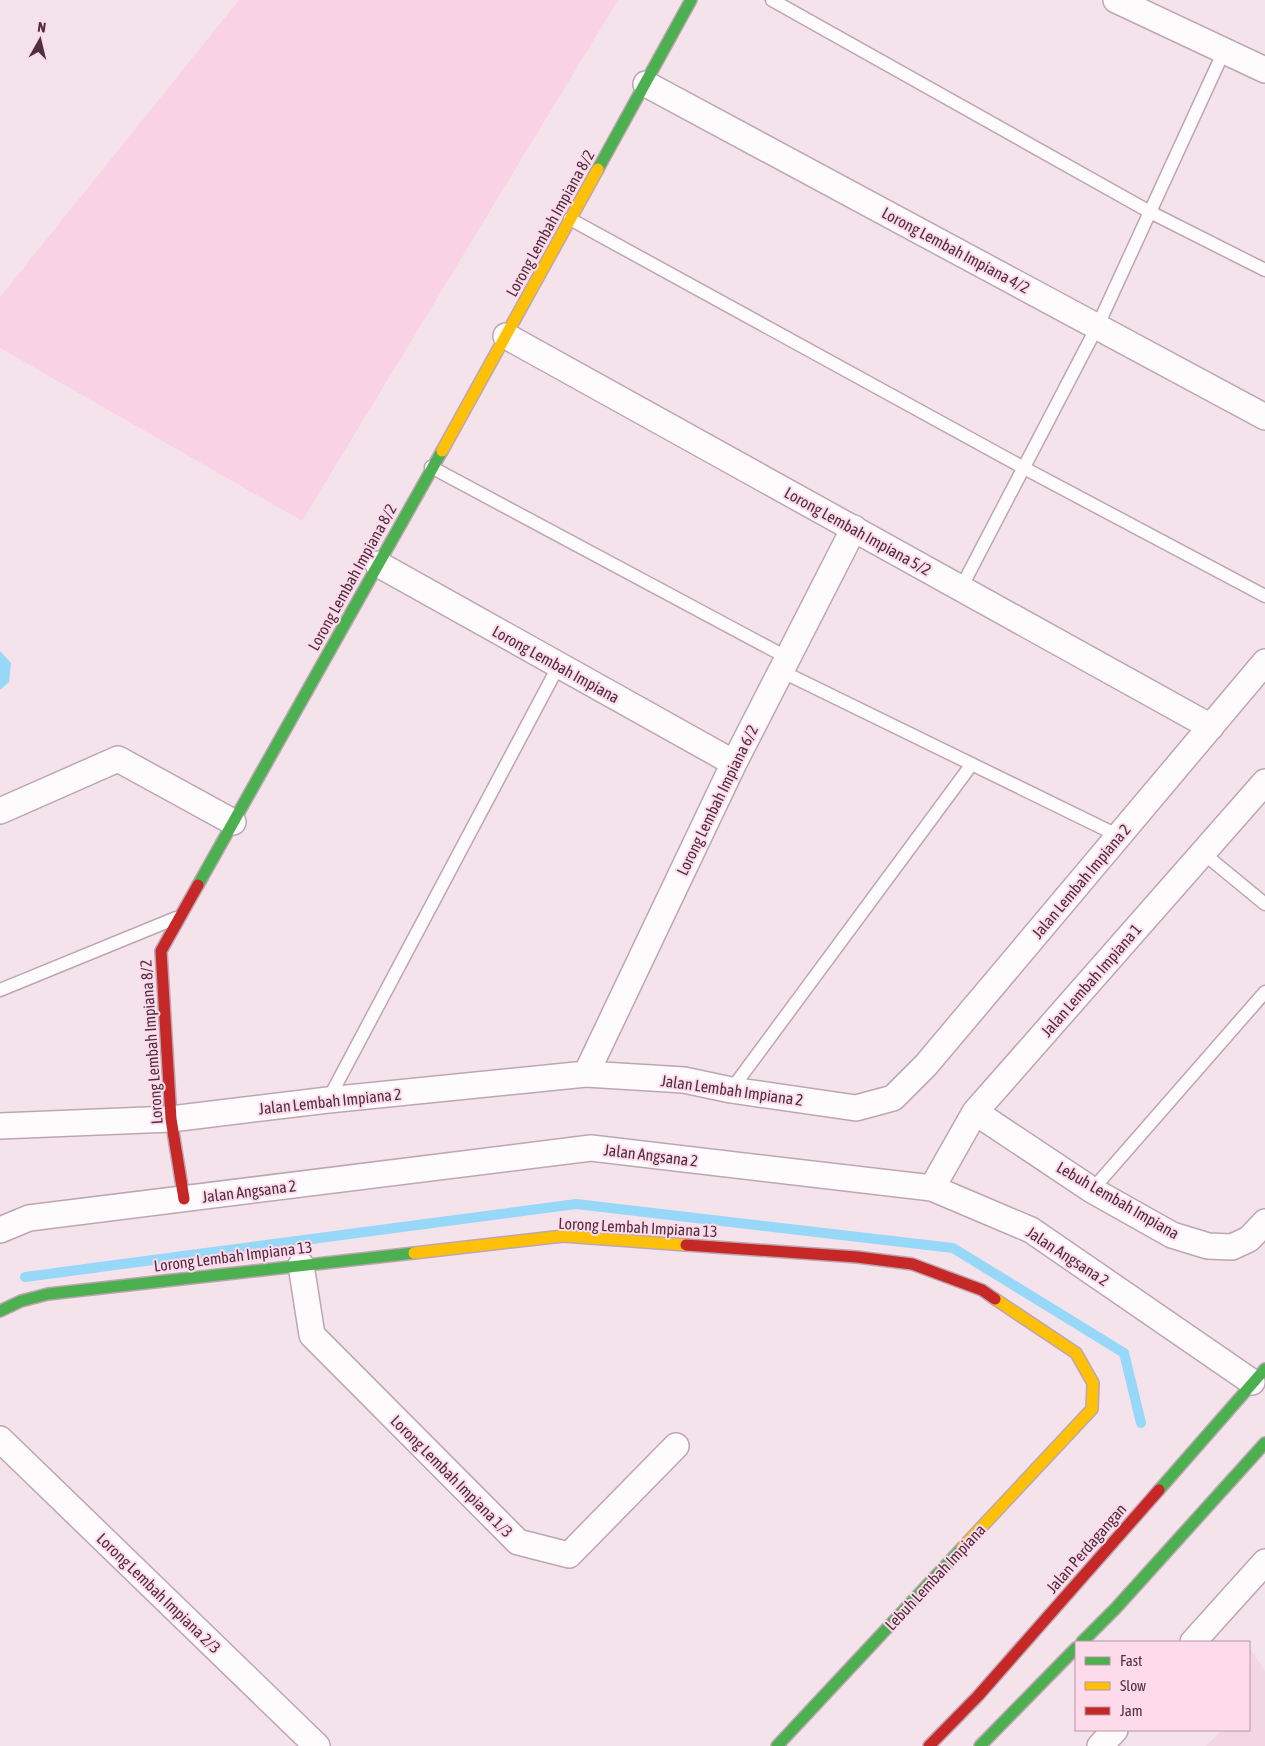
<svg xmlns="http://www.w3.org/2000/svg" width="1265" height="1746" viewBox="0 0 1265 1746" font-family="'Asap Condensed',sans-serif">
  <rect width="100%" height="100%" fill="#f5e3ec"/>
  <!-- built -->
  <path fill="#f2d6e3" d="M1249,1647L1265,1671V1746H1206L1222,1730H1249Z"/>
  <!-- green -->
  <path fill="#f9d2e5" d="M239,0H618L302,521L0,348V297Z"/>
  <!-- water -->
  <path fill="#97d7f7" d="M0,651L11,663L9,682L0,690Z"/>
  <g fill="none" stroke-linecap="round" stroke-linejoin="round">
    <!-- stream -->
    <path stroke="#97d7f7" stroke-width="10" d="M25,1277L576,1204L953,1248L1124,1353L1141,1423"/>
    <!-- lane casing -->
    <g stroke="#bda6b2" stroke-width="15">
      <path id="lane" d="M772,0L1150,212L1265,270
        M570,219L1024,468L1265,596
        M431,467L788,658
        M961,588L1098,325L1224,51
        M781,671L1119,836
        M1203,853L1265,904
        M0,990L176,918
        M731,1090L972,764
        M328,1100L559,665
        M1092,1190L1265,992"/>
    </g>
    <!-- street casing -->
    <g stroke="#bda6b2" stroke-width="28">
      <path id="street" d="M1116,0L1265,70
        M646,84L1265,417
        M506,336L1211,727
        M378,564L734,763
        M0,811L118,759L233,822
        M586,1074L734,763L854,528
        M975,1112L1092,1190L1172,1235L1208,1246L1232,1247L1249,1239L1265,1222
        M0,1126L171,1119L328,1100L586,1074L684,1080L731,1090L856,1108L893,1098L926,1065L1265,662
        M932,1188L975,1112L1265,782
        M0,1230L29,1218L591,1148L932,1188L1031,1230L1252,1382
        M301,1265L312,1335L518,1542L569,1555L676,1446
        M0,1439L317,1746
        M1193,1642L1265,1562
        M1100,1746L1115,1730"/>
    </g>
    <!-- fast casing -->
    <g stroke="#bda6b2" stroke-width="14">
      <path id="fast" d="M598,169L691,0
        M198,885L442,451
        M0,1311L21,1301L48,1294L414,1253
        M1159,1490L1265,1369
        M1082,1642L1116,1608L1265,1443
        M777,1746L962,1548
        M980,1746L1076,1648"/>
    </g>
    <!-- slow casing -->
    <g stroke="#bda6b2" stroke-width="14">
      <path id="slow" d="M442,451L598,169
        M414,1253L563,1236L686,1245
        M962,1548L1092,1409L1093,1383L1076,1353L995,1299"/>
    </g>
    <!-- jam casing -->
    <g stroke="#bda6b2" stroke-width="14">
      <path id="jam" d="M184,1199L171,1119L161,951L198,885
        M686,1245L857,1257L912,1264L982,1290L995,1299
        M929,1746L978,1696L1159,1490"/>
    </g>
    <!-- lane -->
    <use href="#lane" stroke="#fefbfc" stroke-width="12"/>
    <!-- street -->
    <use href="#street" stroke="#fefbfc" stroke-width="25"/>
    <!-- fast -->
    <use href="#fast" stroke="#4caf50" stroke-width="11"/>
    <!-- slow -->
    <use href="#slow" stroke="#ffc107" stroke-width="11"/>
    <!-- jam -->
    <use href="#jam" stroke="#c62828" stroke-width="11"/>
  </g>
  <g text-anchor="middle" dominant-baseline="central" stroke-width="4" stroke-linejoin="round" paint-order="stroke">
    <!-- street labels -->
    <g font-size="16" fill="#4f2e3f" stroke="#fddbeb">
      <text transform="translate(550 223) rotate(-61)">Lorong Lembah Impiana 8/2</text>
      <text transform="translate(956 250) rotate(28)">Lorong Lembah Impiana 4/2</text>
      <text transform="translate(858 531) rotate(29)">Lorong Lembah Impiana 5/2</text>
      <text transform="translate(352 577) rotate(-61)">Lorong Lembah Impiana 8/2</text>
      <text transform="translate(556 664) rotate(29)">Lorong Lembah Impiana</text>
      <text transform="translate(717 800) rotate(-64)">Lorong Lembah Impiana 6/2</text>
      <text transform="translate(1081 881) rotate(-50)">Jalan Lembah Impiana 2</text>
      <text transform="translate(1091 980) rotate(-49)">Jalan Lembah Impiana 1</text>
      <text transform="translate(151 1042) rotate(-94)">Lorong Lembah Impiana 8/2</text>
      <text transform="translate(732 1090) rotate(8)">Jalan Lembah Impiana 2</text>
      <text transform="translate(330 1101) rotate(-6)">Jalan Lembah Impiana 2</text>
      <text transform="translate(651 1155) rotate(7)">Jalan Angsana 2</text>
      <text transform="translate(249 1191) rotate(-7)">Jalan Angsana 2</text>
      <text transform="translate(1118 1200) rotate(30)">Lebuh Lembah Impiana</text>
      <text transform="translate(638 1227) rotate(3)">Lorong Lembah Impiana 13</text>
      <text transform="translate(233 1256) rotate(-7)">Lorong Lembah Impiana 13</text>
      <text transform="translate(1068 1256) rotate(33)">Jalan Angsana 2</text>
      <text transform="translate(452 1476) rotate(45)">Lorong Lembah Impiana 1/3</text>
      <text transform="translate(1086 1548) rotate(-49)">Jalan Perdagangan</text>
      <text transform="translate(935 1577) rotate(-47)">Lebuh Lembah Impiana</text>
      <text transform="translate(159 1593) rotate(44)">Lorong Lembah Impiana 2/3</text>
    </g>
  </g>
  <!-- legend -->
  <rect x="1075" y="1641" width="175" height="90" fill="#fddbeb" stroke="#b796a6"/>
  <rect x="1085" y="1657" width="25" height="8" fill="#4caf50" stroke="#b796a6"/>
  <text x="1120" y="1666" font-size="15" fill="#4f2e3f">Fast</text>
  <rect x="1085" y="1682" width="25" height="8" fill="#ffc107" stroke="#b796a6"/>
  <text x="1120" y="1691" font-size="15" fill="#4f2e3f">Slow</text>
  <rect x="1085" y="1707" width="25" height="8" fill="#c62828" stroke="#b796a6"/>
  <text x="1120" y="1716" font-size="15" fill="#4f2e3f">Jam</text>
  <!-- north arrow -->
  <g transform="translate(40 40) rotate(8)" stroke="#fddbeb" stroke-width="4" paint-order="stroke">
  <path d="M0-4L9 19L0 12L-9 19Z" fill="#4f2e3f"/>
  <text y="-8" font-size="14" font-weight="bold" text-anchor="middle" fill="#4f2e3f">N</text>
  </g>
</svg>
